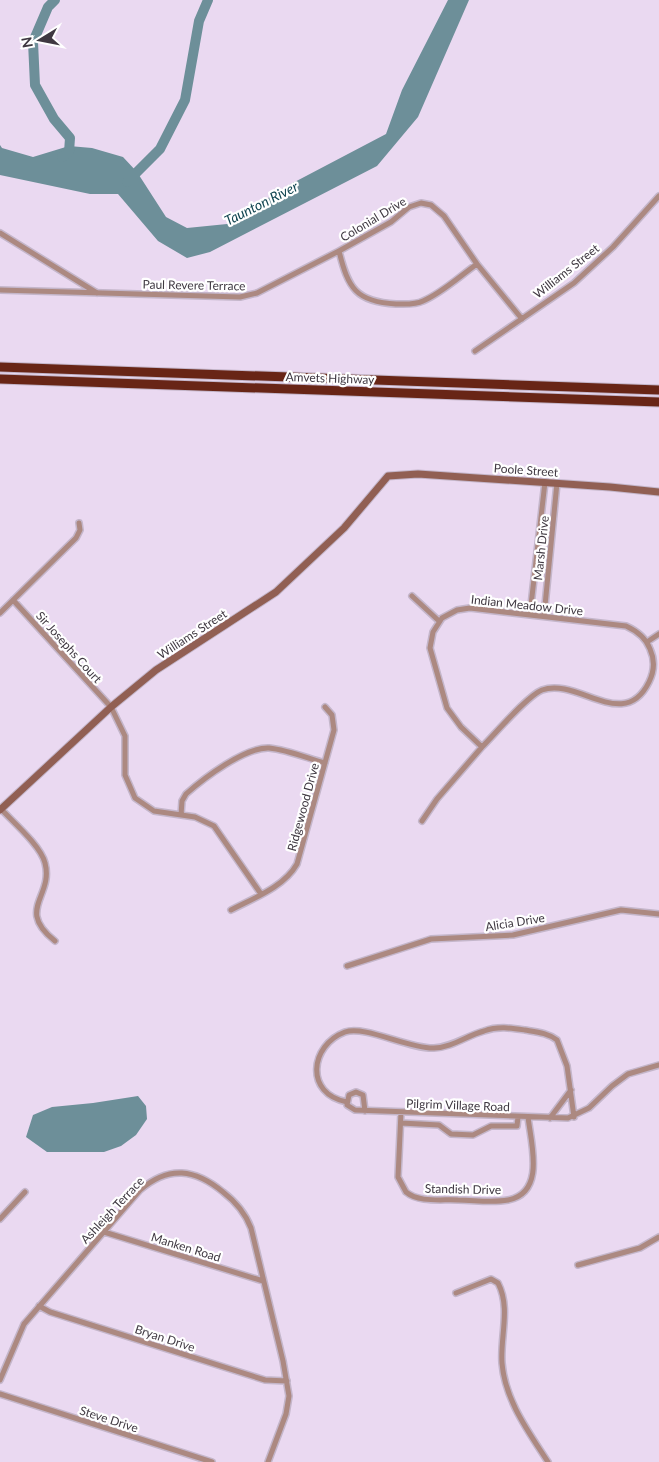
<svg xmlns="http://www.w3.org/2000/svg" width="659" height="1462" viewBox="0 0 659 1462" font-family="Lato,sans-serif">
  <rect width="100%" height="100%" fill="#ead9f1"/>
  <!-- water -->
  <path fill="#6d8f99" d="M448,0H469L418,117L377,166L210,252L187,258L158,241L118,194H90L0,175V145L2,148L33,157L69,146L92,148L123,157L137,172L166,217L187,228L227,224L287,186L386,134L402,90Z
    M138,1096L146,1106L147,1119L136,1135L121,1146L104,1152H47L26,1137L33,1115L52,1107L93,1103Z"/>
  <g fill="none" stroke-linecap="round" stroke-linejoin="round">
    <!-- river -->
    <path stroke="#6d8f99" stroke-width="10" d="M55,0L48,7L33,42L35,85L54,119L70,138L69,152L62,157
      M127,182L160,149L185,100L199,21L208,0"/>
    <!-- street casing -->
    <g stroke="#c4b6ca" stroke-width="8">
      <path id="street" d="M0,233L97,293
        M477,264C460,276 442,293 423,301C415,305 405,304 396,304C356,302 348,288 339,251L391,222L409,207L421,203L431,205L444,216L477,264L522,319
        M0,290L240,297L257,293L339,251
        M475,351L574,283L613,247L659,196
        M412,596L439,621
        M13,600L111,707L125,736V775L135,798L154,811L195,817L214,826L261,894
        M470,608L626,626C637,631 646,638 650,649C655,660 654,672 649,682C624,733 578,677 542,690C527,696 495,734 482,747L461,727L447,708L430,648L433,632L442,618L457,610Z
        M0,613L76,538L80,530L79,523
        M530,614L545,482
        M544,616L557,483
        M647,642L659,634
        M1,809C13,822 41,846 45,863C54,897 15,909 55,941
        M181,815L182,801L186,794C204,778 245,747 269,748C288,750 307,758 325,763
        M422,821L437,799L482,747
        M231,910C254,898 284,887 297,864L334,730L332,715L325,707
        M347,966L431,939L513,935L621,910L659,914
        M347,1102C304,1094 310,1045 345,1032C365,1025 409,1049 434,1048C453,1047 466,1036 484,1031C498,1026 511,1028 525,1030C537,1032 548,1033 557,1040L567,1066L574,1117
        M365,1111L363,1095L356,1092L349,1095L347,1105L355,1110L568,1118L589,1108L612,1086L628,1074L659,1065
        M401,1112L398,1177L406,1192C419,1203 442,1199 458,1200C474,1200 492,1203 508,1200C546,1193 531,1143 528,1117
        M550,1118L571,1090
        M401,1123L439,1125L451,1134L473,1135L491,1126H517L518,1117
        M0,1219L25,1192
        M104,1232L263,1281
        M578,1265L640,1248L659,1237
        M456,1293L491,1279L498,1283C511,1308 500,1337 502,1363C505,1400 528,1431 548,1462
        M39,1306L50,1312L265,1380L287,1381
        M0,1380L24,1324L140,1190C169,1165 195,1169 223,1192C236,1202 245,1212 251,1228L283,1361L289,1396L286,1414L268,1462
        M0,1394L212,1462"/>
    </g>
    <!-- secondary casing -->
    <g stroke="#c4b6ca" stroke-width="9">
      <path id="secondary" d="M0,810L111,707L156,670L276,592L344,528L388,476L418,474L610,487L659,492"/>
    </g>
    <!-- highway casing -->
    <g stroke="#c4b6ca" stroke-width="11">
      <path id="highway" d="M0,367L659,390
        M0,379L659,402"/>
    </g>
    <!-- street -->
    <use href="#street" stroke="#ac8981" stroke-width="5"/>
    <!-- secondary -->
    <use href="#secondary" stroke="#915f53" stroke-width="7"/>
    <!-- highway -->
    <use href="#highway" stroke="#682516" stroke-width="9"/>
  </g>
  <g text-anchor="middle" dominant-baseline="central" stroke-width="4.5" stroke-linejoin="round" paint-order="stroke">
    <!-- street labels -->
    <g font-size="12" fill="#3f3841" stroke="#fff">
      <text transform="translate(373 219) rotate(-31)">Colonial Drive</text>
      <text transform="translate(566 271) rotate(-38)">Williams Street</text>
      <text transform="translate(194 285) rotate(1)">Paul Revere Terrace</text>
      <text transform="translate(330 378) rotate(2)">Amvets Highway</text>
      <text transform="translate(526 470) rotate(4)">Poole Street</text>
      <text transform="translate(541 548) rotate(-84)">Marsh Drive</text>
      <text transform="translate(527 605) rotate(6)">Indian Meadow Drive</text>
      <text transform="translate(192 634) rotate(-33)">Williams Street</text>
      <text transform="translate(69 647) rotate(48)">Sir Josephs Court</text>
      <text transform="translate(303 807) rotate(-75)">Ridgewood Drive</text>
      <text transform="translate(515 922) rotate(-9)">Alicia Drive</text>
      <text transform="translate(458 1105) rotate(2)">Pilgrim Village Road</text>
      <text transform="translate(463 1189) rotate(1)">Standish Drive</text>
      <text transform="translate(112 1210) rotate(-47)">Ashleigh Terrace</text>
      <text transform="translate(186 1247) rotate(17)">Manken Road</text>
      <text transform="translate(165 1338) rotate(18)">Bryan Drive</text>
      <text transform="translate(109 1419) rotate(18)">Steve Drive</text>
    </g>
    <!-- water labels -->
    <g font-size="14" font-style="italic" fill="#114551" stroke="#fff">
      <text transform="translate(261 203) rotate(-27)">Taunton River</text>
    </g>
  </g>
  <!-- north arrow -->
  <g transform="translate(40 40) rotate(260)" stroke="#ffffff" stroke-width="4" paint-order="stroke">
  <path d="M0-4L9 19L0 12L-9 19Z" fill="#3f3841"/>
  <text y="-8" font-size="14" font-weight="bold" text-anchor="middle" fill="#3f3841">N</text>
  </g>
</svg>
